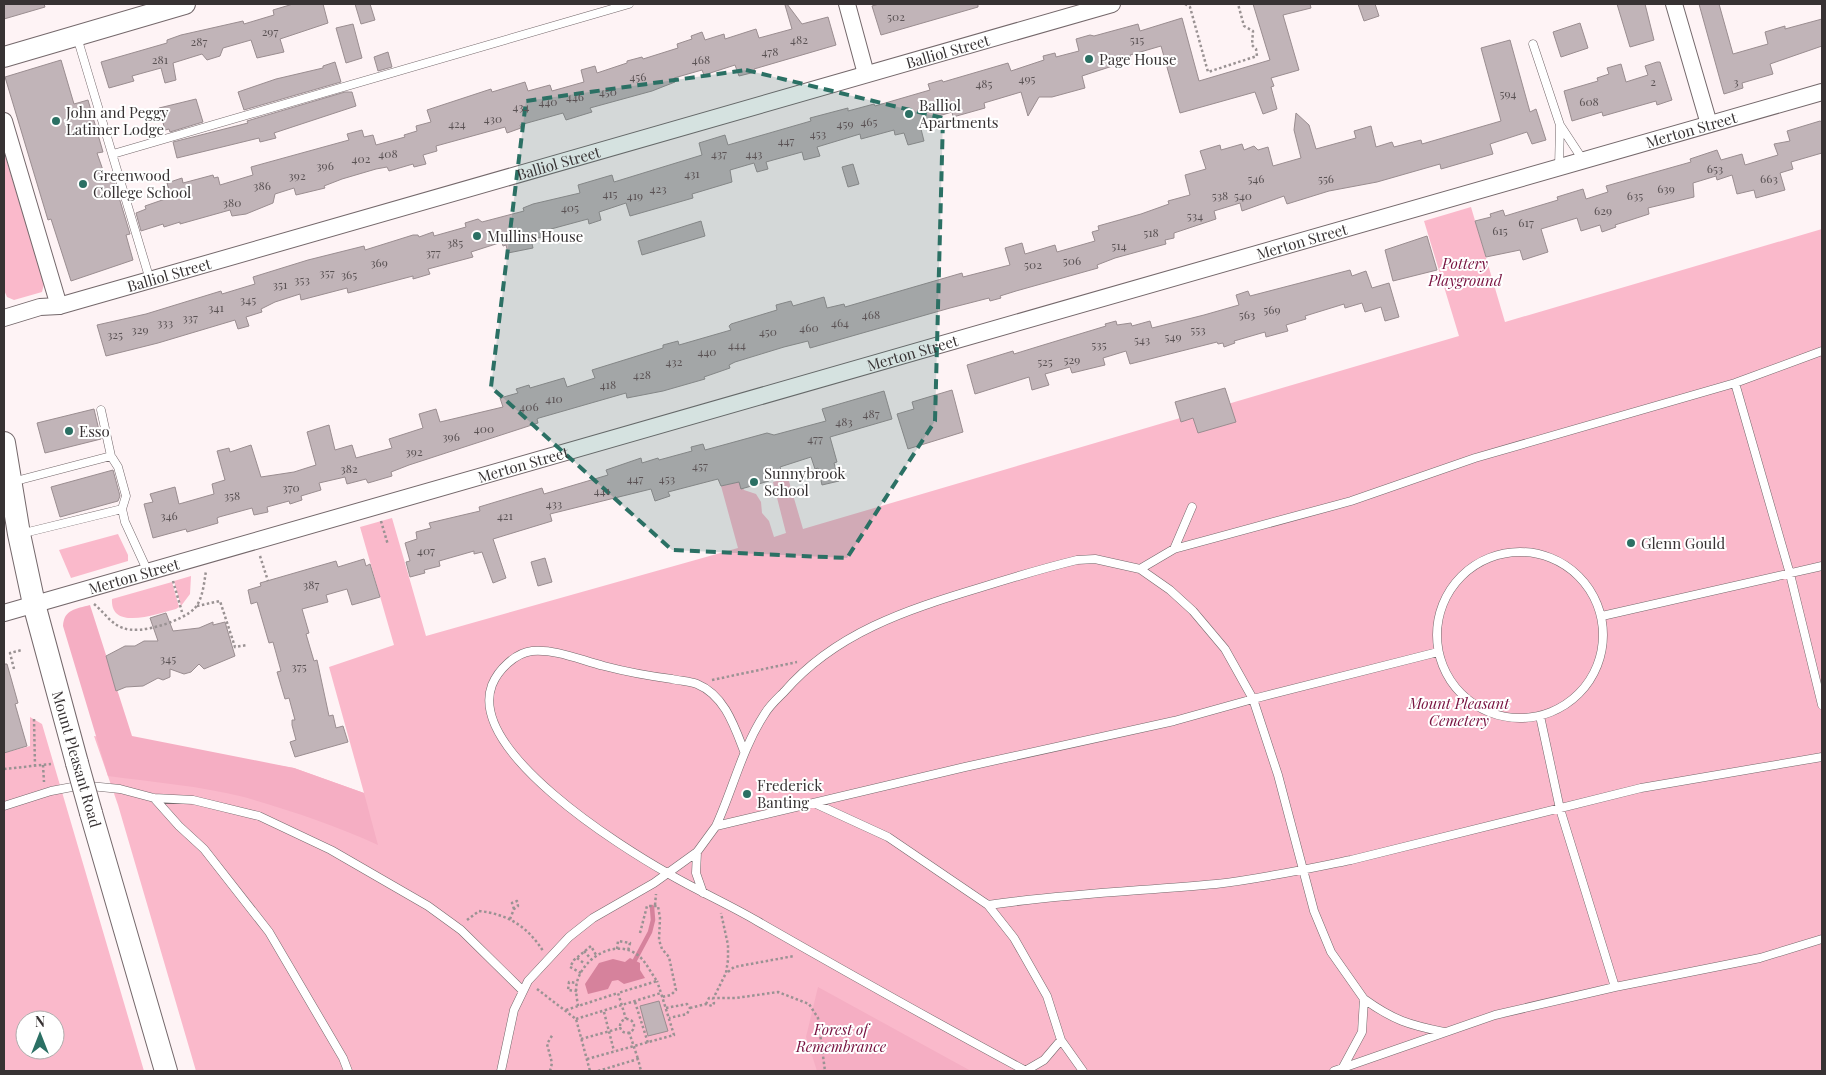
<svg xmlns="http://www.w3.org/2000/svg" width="1826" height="1075" viewBox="0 0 1826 1075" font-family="'Playfair Display',serif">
  <rect width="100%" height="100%" fill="#fef3f5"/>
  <!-- green -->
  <path fill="#fab9cb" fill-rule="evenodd" d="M4,152L44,284L42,292L14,300L7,297L4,290Z
    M1471,207L1505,322L1822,229V1071H196L118,805L94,736L294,768L364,793L329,667L394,645L360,527L392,518L426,636L738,548L721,486L739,482L744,490L756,494L761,502L762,513L769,521L774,537L786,533L773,482L788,478L803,529L1459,336L1424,221Z
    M118,534L128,555V561L71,578L59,550Z
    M191,576L190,594L181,606L174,581Z
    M172,582L179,607L176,609C160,613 110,632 112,599Z
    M30,717L42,724L144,1071H4V753L30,746ZM25,1020H55V1050H25Z"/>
  <!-- forest -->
  <path fill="#f5aec3" d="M90,605L132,736L294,768L364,793L378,845C335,825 289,810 244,797C200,786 153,782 108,776L63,626C64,609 76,609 90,605Z
    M818,987L971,1071H817L806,1037Z"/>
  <!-- water -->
  <path fill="#d6829c" d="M630,958L640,963V970L645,978L624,984L618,980L612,981L608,989L588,994L585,984L599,963L613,959L625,962Z"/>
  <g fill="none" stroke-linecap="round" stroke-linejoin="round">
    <!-- stream -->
    <path stroke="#d6829c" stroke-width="4.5" d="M635,960L650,932L653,920L652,907"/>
  </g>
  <!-- building -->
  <path fill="#c1b4b8" stroke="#9a8d90" d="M4,4H44L45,7L4,19Z
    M293,4H323L328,23L280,39L284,52L257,58L251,40L223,48L220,56L207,60L202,54L173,63L176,80L165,83L161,68L132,76L134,81L109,88L101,62L167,43V40L181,35L243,21L244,24L274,15L273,10Z
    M355,4H370L375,20L361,24Z
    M787,4L802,24L828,17L836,45L754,69L755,72L739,76L735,65L704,75L702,70L674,78L675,82L652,91L590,108L592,112L566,120L563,113L520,125L521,128L507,133L505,127L436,146L437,151L423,155L426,164L414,167L413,164L389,171L387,167L376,169L342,179L324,186L325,188L296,195L294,188L275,194L273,203L246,214L232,216L230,210L180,224V222L164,227L163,224L141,231L136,213L146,209L145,206L171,197L167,183L182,178L183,183L213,175L214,178L218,177L220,185L253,175L251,167L349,140L347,134L362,130L364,137L373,135L376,145L405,137L404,135L417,131L416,126L431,122L427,110L491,89L492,92L525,82L528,91L550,85L552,91L584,82L581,70L595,66L597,73L627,63V61L642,57L643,59L678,48L677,44L692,39L691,36L702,32L705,40L724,34L725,39L756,29L759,38L792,29L785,5Z
    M879,4H978V7L881,35L872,6Z
    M1253,4H1310L1311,8L1283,15L1299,70L1271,78L1274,86L1271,87L1277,109L1263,114L1255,92L1180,113L1161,46L1130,55L1131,60L1082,76L1085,88L1052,97H1039L1028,116L1021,92L984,103L985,108L953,117L952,112L929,119L931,126L921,129L924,141L908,145L904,133L895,135L894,130L861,139L860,134L817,147L820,156L804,160L802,152L766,162L768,169L757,172L754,163L730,170L732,182L692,194L693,198L630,216L626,203L599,212L601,220L589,224L588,219L551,229L553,234L531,240L533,248L508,253L506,245L503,246L502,242L471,252L473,257L428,269L430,274L413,279V276L348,293L347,288L301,300L300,294L275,302L261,309L262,312L246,317L249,326L238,329L235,320L158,343L106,356L97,325L146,314L221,291L222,294L255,284L253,277L308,260L364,246L365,250L413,235H418L419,237L433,232L434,236L466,227L465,223L478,219L482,222L524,211L523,208L533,204L580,193L578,185L612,175L614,182L702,155L699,143L725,135L728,145L811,121L810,118L848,108V111L874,104L875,106L930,90L928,84L942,80L943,82L1008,63L1011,71L1044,60L1043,56L1055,53L1056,57L1079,51L1076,39L1090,35L1094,36L1138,24L1140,31L1182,18L1199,81L1270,60Z
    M1358,4H1375L1379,16L1364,21Z
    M1617,4H1645L1654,40L1630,47Z
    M1699,4H1719L1733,54L1768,44L1765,32L1785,26V29L1822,19V46L1770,64L1773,74L1742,83L1743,88L1724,94Z
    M1580,23L1588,48L1561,57L1553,32Z
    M353,24L362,58L346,63L336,28Z
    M1510,40L1530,112L1536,109L1546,140L1532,144L1527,132L1490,144L1493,154L1441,169L1440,164L1377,182L1329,191L1287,204L1284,196L1242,211L1240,203L1214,211L1216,219L1174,233V238L1165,240L1166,244L1115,258L1097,265L1098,268L1016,291L1000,296L1001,298L990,301L989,298L950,308L810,348L808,341L784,347L735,362L729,365L730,368L704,377L705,379L663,391L627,398L626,393L539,418L537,419L538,423L409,465L391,472L392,476L368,483L366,479L347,484L345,477L319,483L321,490L301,496L302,500L290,504L289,501L267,507L268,512L254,515L252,508L219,517L217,518L218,523L187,532L186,529L153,538L144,504L153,502L150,494L175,487L179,504L214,494L212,484L225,480L217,451L229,448L230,452L251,445L261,477L294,472L316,465L307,432L329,425L335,450L352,445L356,458L392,448L389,439L423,428L419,414L436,409L440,422L503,407L500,398L518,393L516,389L529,385L530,388L564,378L567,387L595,378L592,370L663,348V345L678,341L679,345L731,330L729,326L731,324L777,310L776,305L791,301L793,306L824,297L827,308L844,304L845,307L962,273L963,277L1010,265L1005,248L1022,243L1025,254L1055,245L1057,252L1095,241L1092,232L1099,230L1098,226L1141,214L1169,204L1168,201L1190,195L1185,175L1206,169L1200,151L1220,145L1221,150L1242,144L1244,150L1254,146L1258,150L1268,147L1273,166L1301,158L1294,130L1296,113L1309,125L1316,149L1356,138L1354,131L1371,126L1376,147L1392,142L1394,147L1421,140L1422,144L1501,121L1481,48Z
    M388,52L392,67L378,71L374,57Z
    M61,60L74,104L88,100L103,152L97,153L105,176L112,174L130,234L126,235L133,260L71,281L51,219L48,220L5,77Z
    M335,62L341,82L244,110L238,92L276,79L323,68V66Z
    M1657,62H1660L1672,100L1657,105L1656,101L1603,116L1602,112L1572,121L1564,91L1598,81L1597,78L1609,74L1607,68L1621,64L1626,82L1648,75L1645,66Z
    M345,92H352L356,106L274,133L276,138L260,142L259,138L177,158L173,142L248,123L247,121Z
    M196,99L203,122L170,132L169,129L165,130L159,108Z
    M1820,121L1822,122V153L1791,162L1793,169L1780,173L1785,190L1756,198L1754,190L1737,194L1732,175L1717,180L1716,176L1693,183L1694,197L1648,208L1649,214L1615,225L1616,227L1602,232L1600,225L1581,231L1577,218L1541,229L1548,252L1523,260L1520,250L1486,257L1475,221L1491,217L1490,214L1503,210L1505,216L1558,200L1557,197L1583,189L1586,199L1608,192L1606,186L1691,162L1690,159L1717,150L1721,160L1742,154L1745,165L1778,155L1774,144L1790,141L1787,131Z
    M853,164L859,184L848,187L842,167Z
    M701,221L705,236L642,255L638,241Z
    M1427,236L1437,270L1393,281L1385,250Z
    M1350,270L1352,276L1366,271L1372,288L1389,283L1399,317L1385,321L1381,307L1365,312L1362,303L1345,308L1344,304L1305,316L1306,319L1286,325L1288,331L1266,337L1265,332L1234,341L1235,343L1224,347L1223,343L1218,344L1217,342L1130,364L1126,351L1103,358L1105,365L1072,373L1070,367L1045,374L1049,385L1032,390L1029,377L975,394L967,365L1013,351L1014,354L1040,346L1106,326L1105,324L1116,321L1117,325L1131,323L1132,326L1150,321L1152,328L1204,315L1239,305L1236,295L1248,291L1250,296Z
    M1225,388L1236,422L1198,433L1193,418L1181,422L1175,402Z
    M952,390L963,432L908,449L897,414L914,409L912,402Z
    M884,391L892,419L830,437L837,462L834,463L839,481L822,485L818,468L815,469L811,457L780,467L782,474L768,478L769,481L741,489L739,482L721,486L718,479L668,492L670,496L655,501L651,489L550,514L552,521L493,539L506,578L493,583L482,552L474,554V551L439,561L440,566L424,570L425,573L410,577L406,562L410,561L405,543L417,539L416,532L431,528L429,523L480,511L479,507L542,488L544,494L608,475L606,470L641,458L642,463L658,458L659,460L692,451L691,447L703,444L705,450L767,433L774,435L826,421L822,409Z
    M94,409L101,439L45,453L37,423Z
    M113,470L120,496L118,501L60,517L51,487Z
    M545,558L552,582L538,586L531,562Z
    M364,559L366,566L370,564L380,597L352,605L347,589L326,595L328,602L302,609L309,633L306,634L314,661L317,660L329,716L333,715L336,728L343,726L348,742L295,757L290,742L296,740L292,725V720H295L289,698L285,699L277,672L281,671L273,642L269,643L257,602L251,604L248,590L261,586L260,583L336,561L338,567Z
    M166,613L173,631L199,628L213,622V625L225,622L235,656L204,669L199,664L191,672L184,674L170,669V677L163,680L158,678L143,686L126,687L116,691L106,656L125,646H135L144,641H158L150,618Z
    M4,664H7L18,703L15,704L27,746L4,753Z
    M659,1001L668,1031L648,1036L640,1006Z"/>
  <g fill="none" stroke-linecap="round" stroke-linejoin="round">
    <!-- service casing -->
    <g stroke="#74686b" stroke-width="9">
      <path id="service" d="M77,37L150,280
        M1533,44L1560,125L1583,160
        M113,154L629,4
        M1559,167L1560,125
        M1735,383L1790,574L1822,705
        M101,410L111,456
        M12,482L111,456L118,467L126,496L122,509L125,522L148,572
        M20,534L122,509
        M1174,549L1192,507
        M1437 635a83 83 0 1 1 166 0a83 83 0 1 1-166 0Z
        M1140,569L1170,590L1193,611L1225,649L1253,699L1278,775L1314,911L1331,952L1364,999L1362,1032L1342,1069
        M1602,616L1822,566
        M1540,716L1560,809L1615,987
        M744,751C734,725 724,695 697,684C690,681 680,681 672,679C649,676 627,672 604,666C580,660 557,649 532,651C515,653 498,670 492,685C467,751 621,847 669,874C698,891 728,904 757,921C846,972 935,1022 1026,1071
        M154,798L179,826L204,849L269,932L343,1058L348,1071
        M814,803L888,837L988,905L1014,938L1047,996L1061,1040L1083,1071
        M4,806L51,791L72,787L90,786L120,789L154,798L193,800L259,816L331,850L428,906L461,930L522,990
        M716,826C733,789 742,749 764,715C769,706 777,699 784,692C835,633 906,610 979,588C1011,578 1044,568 1077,560L1095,559L1140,569L1174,549L1351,501L1475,458L1735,383L1822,351
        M697,852L696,873L703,893
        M988,905C1063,894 1140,891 1216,884C1261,879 1306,869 1351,860L1641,788L1822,757
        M1364,999C1393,1020 1409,1025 1444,1032
        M501,1071L514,1010L528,981L569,937L593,918L654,883L697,852L716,826L965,767L1174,721L1253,699L1438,652
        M1025,1071L1044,1060L1061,1040
        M1334,1071L1495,1015L1615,987L1760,958L1822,939"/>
    </g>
    <!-- minor casing -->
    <g stroke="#74686b" stroke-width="18">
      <g id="minor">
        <path d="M847,4L866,74"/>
        <path d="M1674,4L1709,124"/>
        <path d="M4,121L59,306"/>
        <path id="s1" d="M4,318L40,307L59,306L150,280L1112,4"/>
        <path id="s2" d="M4,613L1822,92"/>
      </g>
    </g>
    <!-- tertiary casing -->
    <g stroke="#74686b" stroke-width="22">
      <path id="tertiary" d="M4,57L185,4"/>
    </g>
    <!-- secondary casing -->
    <g stroke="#74686b" stroke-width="24">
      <path id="secondary" d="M4,443L19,534L34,604L77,763
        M91,813L166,1071"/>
    </g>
    <!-- path -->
    <path stroke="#9a9293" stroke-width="2.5" stroke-dasharray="2.5 2.5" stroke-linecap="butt" d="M1185,4L1190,7L1208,72L1257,56L1256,49L1252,45L1253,31L1244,26L1238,4
      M381,521L388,545
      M260,556L268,581
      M173,581L182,612
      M94,604C104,612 111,624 123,628C140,635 183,621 195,608C203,598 204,583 206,571
      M197,606L220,601L235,647L247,645
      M14,669L10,653L22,650
      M712,680L797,662
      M34,719L35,766
      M43,765L44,782
      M4,769L51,764
      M655,905L656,894
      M510,919L514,909L518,906L517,901L512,903L514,909
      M467,920L479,911C508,914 528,927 543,951
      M640,933L647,906H658L660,918L659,940L662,949L669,957L676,990L671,995L662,997
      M617,949L618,941L630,943L628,951
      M584,951L591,959
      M577,958L585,964
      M728,972L734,967L794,956
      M581,973L570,967L574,960L591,946L596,955
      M537,989L576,1019L590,1071
      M577,991L568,990L569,982L577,983
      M635,1002L648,1043
      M706,1004L709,998H736L778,992L809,1004L818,1018L825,1071
      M578,1006C577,999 575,990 577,982C583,958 616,937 639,956C646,962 651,973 657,981L618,993
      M666,1008L687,1004L690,1008L687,1014L669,1018
      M690,1008L706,1004L712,1006L714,1003L713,999L726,973L728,960V945L721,913
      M566,1010L618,993L626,1019
      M604,1012L614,1051
      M576,1019L661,993L657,981
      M620 1026a7 7 0 1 1 14 0a7 7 0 1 1-14 0Z
      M629,1032L638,1059
      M581,1039L621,1028
      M587,1059L674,1035L661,993
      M550,1071L552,1063L547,1044L553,1034
      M598,1071L638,1059L641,1071"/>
    <!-- service -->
    <use href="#service" stroke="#fff" stroke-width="8"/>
    <!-- minor -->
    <use href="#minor" stroke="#fff" stroke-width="16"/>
    <!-- tertiary -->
    <use href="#tertiary" stroke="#fff" stroke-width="20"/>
    <!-- secondary -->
    <use href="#secondary" stroke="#fff" stroke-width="22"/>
    <!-- secondary-bridge casing -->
    <g stroke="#74686b" stroke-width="24" stroke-linecap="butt">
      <path id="secondary-bridge" d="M77,763L91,813"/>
    </g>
    <!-- secondary-bridge -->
    <use href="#secondary-bridge" stroke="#fff" stroke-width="22"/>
  </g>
  <!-- marked area -->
  <path fill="#2b7064" fill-opacity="0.2" stroke="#2b7064" stroke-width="4" stroke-dasharray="10 6" stroke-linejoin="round" d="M746,70L943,118L935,421L847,558L672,550L491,387L526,101Z"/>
  <!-- markers -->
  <g fill="#2b7064" stroke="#fff" stroke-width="2">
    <circle cx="1089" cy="59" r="5"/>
    <circle cx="909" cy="114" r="5"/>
    <circle cx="56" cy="121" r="5"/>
    <circle cx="83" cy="184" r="5"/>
    <circle cx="477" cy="236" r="5"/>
    <circle cx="69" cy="431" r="5"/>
    <circle cx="754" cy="482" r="5"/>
    <circle cx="1631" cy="543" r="5"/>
    <circle cx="747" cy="794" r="5"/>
  </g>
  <g text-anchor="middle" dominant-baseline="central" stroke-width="4" stroke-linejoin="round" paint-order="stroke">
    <!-- number labels -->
    <g font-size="12" fill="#5a5254">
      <text x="896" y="16">502</text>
      <text x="270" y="31">297</text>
      <text x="799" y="39">482</text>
      <text x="1137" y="39">515</text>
      <text x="199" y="41">287</text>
      <text x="770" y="51">478</text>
      <text x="160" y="59">281</text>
      <text x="701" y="59">468</text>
      <text x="638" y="76">456</text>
      <text x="1027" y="78">495</text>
      <text x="1653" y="81">2</text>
      <text x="1736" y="81">3</text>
      <text x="984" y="83">485</text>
      <text x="608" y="91">450</text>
      <text x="1508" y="93">594</text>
      <text x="575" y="96">446</text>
      <text x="548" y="101">440</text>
      <text x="1589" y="101">608</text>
      <text x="521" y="106">434</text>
      <text x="493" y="118">430</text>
      <text x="869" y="121">465</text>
      <text x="457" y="123">424</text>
      <text x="845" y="123">459</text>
      <text x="818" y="133">453</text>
      <text x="786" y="140">447</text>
      <text x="388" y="153">408</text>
      <text x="719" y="153">437</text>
      <text x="754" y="153">443</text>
      <text x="361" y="158">402</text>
      <text x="325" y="165">396</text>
      <text x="1715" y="168">653</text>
      <text x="692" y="173">431</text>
      <text x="297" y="175">392</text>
      <text x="1256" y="178">546</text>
      <text x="1326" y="178">556</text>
      <text x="1769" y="178">663</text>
      <text x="262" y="185">386</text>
      <text x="658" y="188">423</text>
      <text x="1666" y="188">639</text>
      <text x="610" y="193">415</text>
      <text x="635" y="195">419</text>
      <text x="1220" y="195">538</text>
      <text x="1243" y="195">540</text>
      <text x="1635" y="195">635</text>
      <text x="232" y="202">380</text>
      <text x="570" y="207">405</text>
      <text x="1603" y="210">629</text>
      <text x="1195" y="215">534</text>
      <text x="1526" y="222">617</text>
      <text x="1500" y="230">615</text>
      <text x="1151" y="232">518</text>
      <text x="455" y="242">385</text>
      <text x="1119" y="245">514</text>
      <text x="433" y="252">377</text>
      <text x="1072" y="260">506</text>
      <text x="379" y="262">369</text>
      <text x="1033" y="264">502</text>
      <text x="327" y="272">357</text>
      <text x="349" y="274">365</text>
      <text x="302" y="279">353</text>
      <text x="280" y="284">351</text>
      <text x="248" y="299">345</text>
      <text x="216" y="307">341</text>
      <text x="1272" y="309">569</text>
      <text x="871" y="314">468</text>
      <text x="1247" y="314">563</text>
      <text x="190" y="317">337</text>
      <text x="165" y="322">333</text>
      <text x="840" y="322">464</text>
      <text x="809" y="327">460</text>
      <text x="140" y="329">329</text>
      <text x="1198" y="329">553</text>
      <text x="768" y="331">450</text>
      <text x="115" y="334">325</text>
      <text x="1173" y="336">549</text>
      <text x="1142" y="339">543</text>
      <text x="737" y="344">444</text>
      <text x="1099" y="344">535</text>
      <text x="707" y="351">440</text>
      <text x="1072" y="359">529</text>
      <text x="674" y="361">432</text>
      <text x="1045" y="361">525</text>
      <text x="642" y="374">428</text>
      <text x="608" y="384">418</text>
      <text x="554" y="398">410</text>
      <text x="529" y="406">406</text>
      <text x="871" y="413">487</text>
      <text x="844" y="421">483</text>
      <text x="484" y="428">400</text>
      <text x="451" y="436">396</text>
      <text x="815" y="438">477</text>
      <text x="414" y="451">392</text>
      <text x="700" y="465">457</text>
      <text x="349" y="468">382</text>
      <text x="635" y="478">447</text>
      <text x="667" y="478">453</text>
      <text x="291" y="487">370</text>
      <text x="602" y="490">441</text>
      <text x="232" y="495">358</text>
      <text x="554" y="503">433</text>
      <text x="169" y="515">346</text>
      <text x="505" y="515">421</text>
      <text x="426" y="550">407</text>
      <text x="311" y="584">387</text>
      <text x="168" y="658">345</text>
      <text x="299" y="666">375</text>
    </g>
    <!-- street labels -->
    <g font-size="15" fill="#373233" stroke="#fff">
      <text stroke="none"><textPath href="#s1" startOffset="981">Balliol Street</textPath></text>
      <text stroke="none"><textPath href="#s2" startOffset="1755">Merton Street</textPath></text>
      <text stroke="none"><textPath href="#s1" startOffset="576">Balliol Street</textPath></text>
      <text stroke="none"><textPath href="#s2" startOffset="1350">Merton Street</textPath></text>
      <text stroke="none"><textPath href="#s1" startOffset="171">Balliol Street</textPath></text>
      <text stroke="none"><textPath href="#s2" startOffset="945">Merton Street</textPath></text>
      <text stroke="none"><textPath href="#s2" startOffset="540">Merton Street</textPath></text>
      <text stroke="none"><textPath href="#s2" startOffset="135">Merton Street</textPath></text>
      <text transform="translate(77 759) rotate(74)">Mount Pleasant Road</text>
    </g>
    <!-- poi labels -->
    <g font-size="15" fill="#373233" stroke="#fff" text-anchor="start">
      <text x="1099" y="59">Page House</text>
      <text x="919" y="105">Balliol<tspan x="919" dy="17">Apartments</tspan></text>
      <text x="66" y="112">John and Peggy<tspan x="66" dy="17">Latimer Lodge</tspan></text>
      <text x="93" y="175">Greenwood<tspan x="93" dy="17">College School</tspan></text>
      <text x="487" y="236">Mullins House</text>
      <text x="79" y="431">Esso</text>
      <text x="764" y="473">Sunnybrook<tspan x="764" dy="17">School</tspan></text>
      <text x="1641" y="543">Glenn Gould</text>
      <text x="757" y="785">Frederick<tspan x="757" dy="17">Banting</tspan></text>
    </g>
    <!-- park labels -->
    <g font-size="15" font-style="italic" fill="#77113f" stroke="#fff">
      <text x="1465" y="263">Pottery<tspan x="1465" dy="17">Playground</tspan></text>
      <text x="1459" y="703">Mount Pleasant<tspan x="1459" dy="17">Cemetery</tspan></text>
      <text x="841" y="1029">Forest of<tspan x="841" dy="17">Remembrance</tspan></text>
    </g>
  </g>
  <!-- border -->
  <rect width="1826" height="1075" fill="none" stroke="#373233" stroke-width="10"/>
  <!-- north arrow -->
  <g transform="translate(40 1035)"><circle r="24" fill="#ffffff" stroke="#afadad"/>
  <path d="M0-4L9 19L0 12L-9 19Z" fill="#2b7064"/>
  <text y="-8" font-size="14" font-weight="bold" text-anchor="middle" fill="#373233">N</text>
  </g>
</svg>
